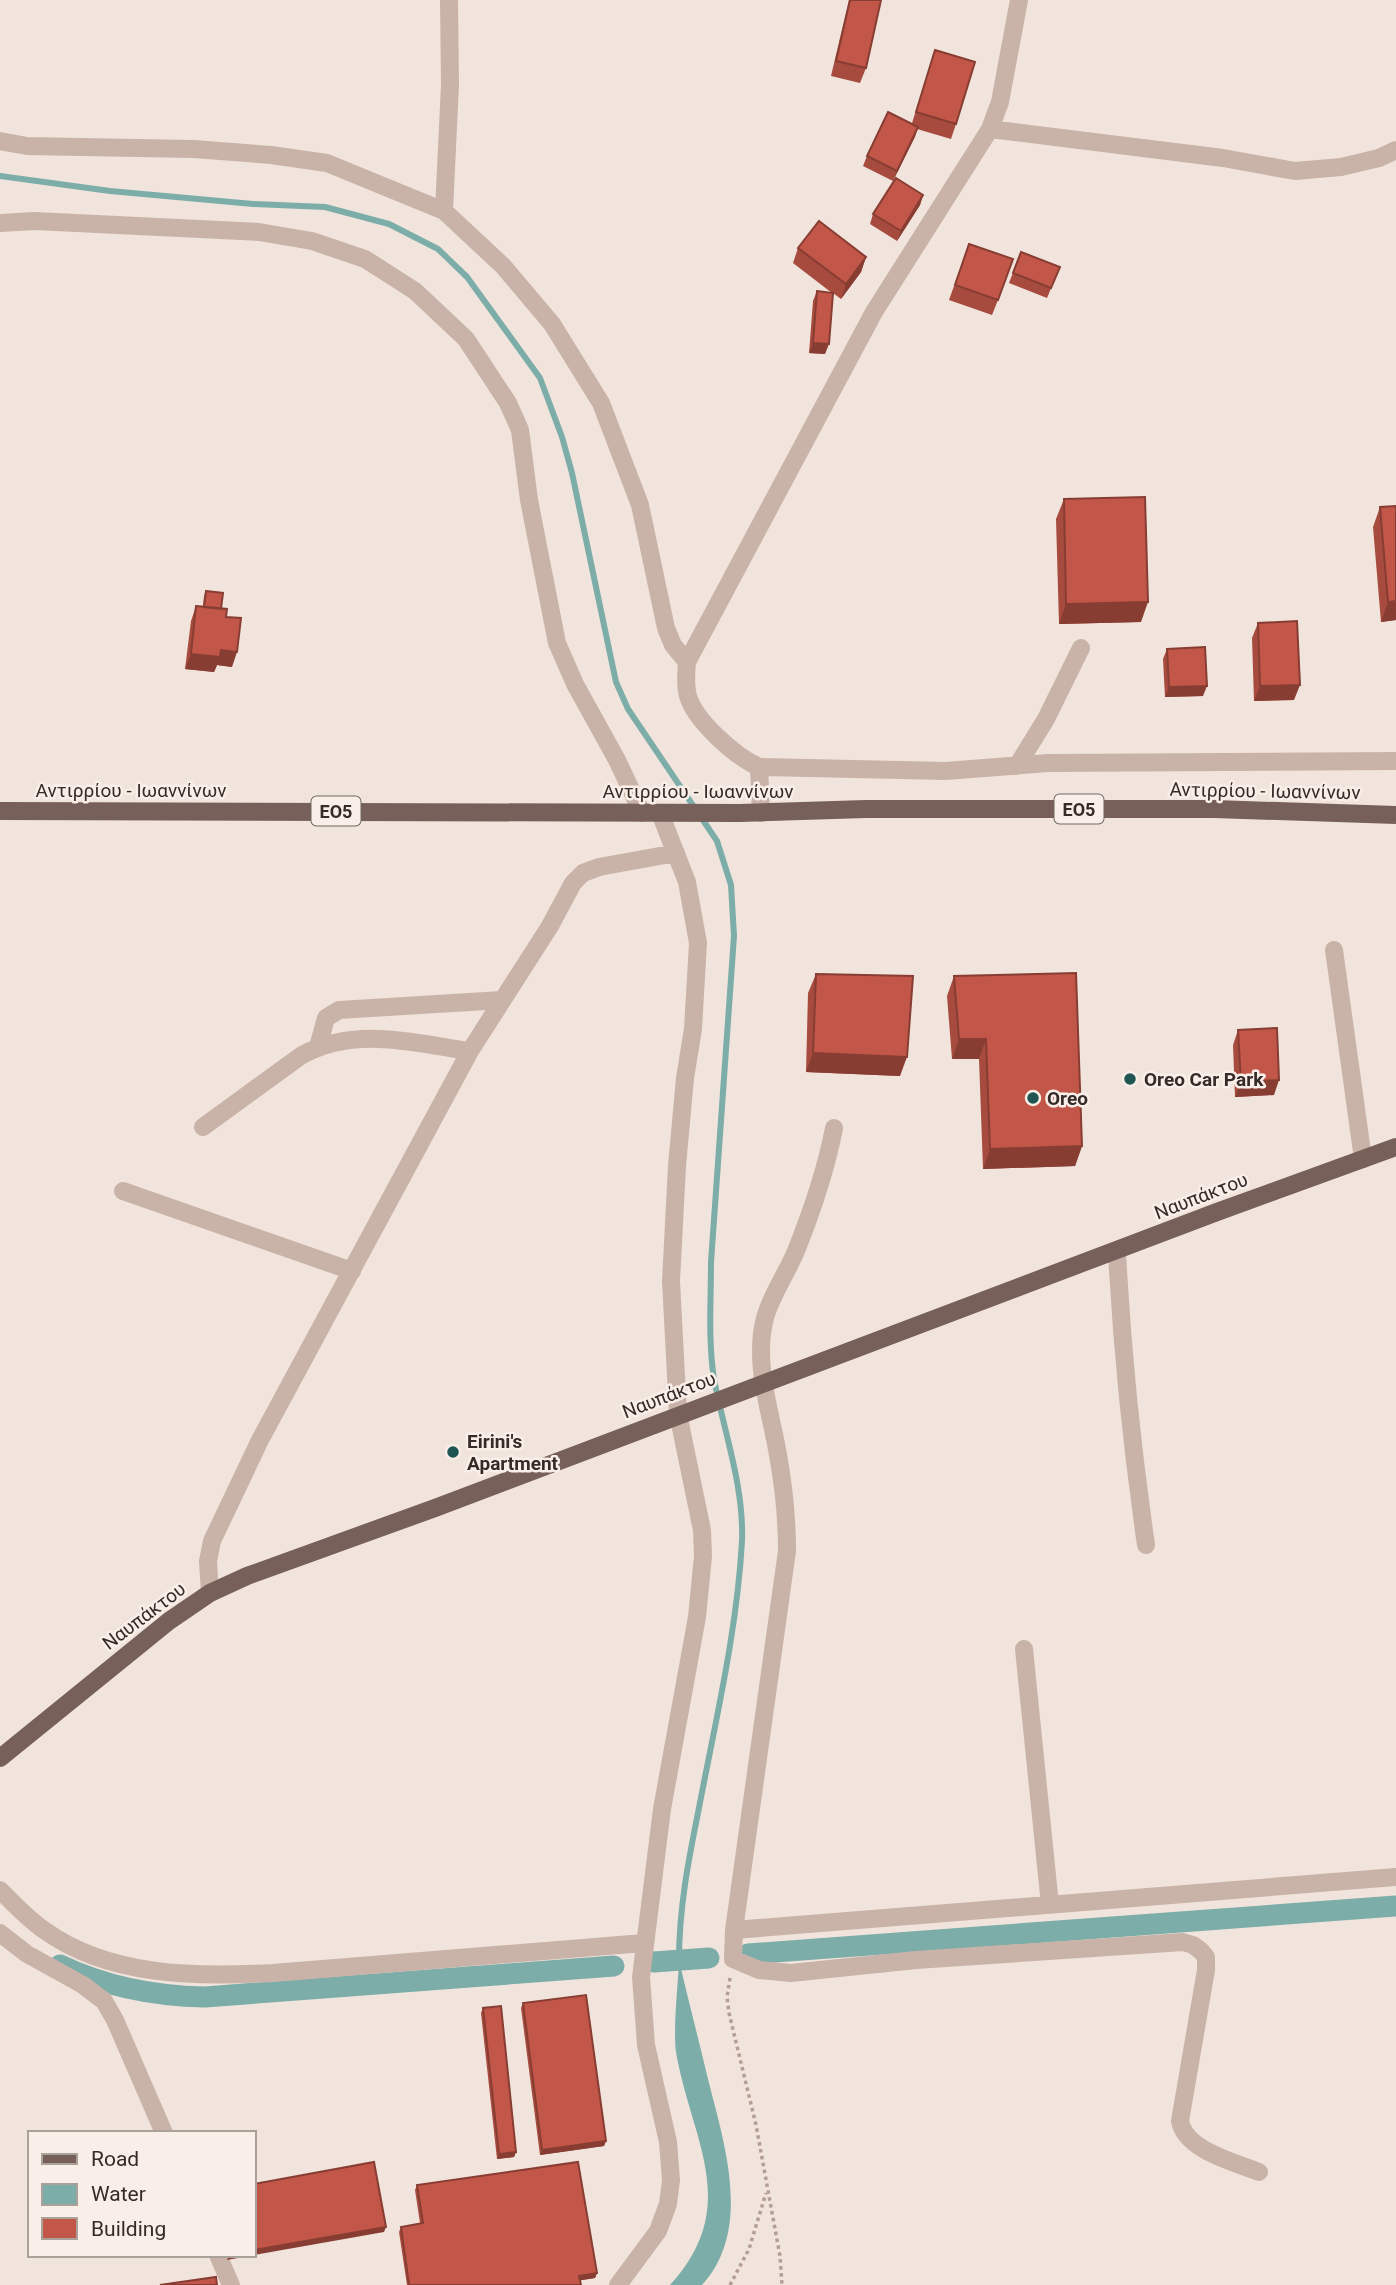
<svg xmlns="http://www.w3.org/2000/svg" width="1396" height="2285" viewBox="0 0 1396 2285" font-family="Roboto,sans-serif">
  <rect width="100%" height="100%" fill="#f1e4dc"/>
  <!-- water -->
  <path fill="#7cada9" d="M679,1960C688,1999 698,2037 707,2075C723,2140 754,2228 702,2285H670C743,2205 691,2140 676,2052C673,2028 678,1986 679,1960Z"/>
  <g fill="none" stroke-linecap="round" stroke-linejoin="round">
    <!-- stream -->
    <path stroke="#7cada9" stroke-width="6" d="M0,176L110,191L253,204L325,207L389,224L438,249L467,277L540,378L562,437L572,473L616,682L628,709L717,841L731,885L734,936L711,1262C711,1301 708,1341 714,1379C724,1432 744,1486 742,1541C737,1632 715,1723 698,1813C688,1862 679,1910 679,1960"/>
    <!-- canal -->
    <path stroke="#7cada9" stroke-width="21" d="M748,1954L1396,1906
      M654,1962L709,1958
      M60,1965C106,1987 153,1996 205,1997L614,1966"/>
    <!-- path -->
    <path stroke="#b49d92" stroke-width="3.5" stroke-dasharray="3.5 3.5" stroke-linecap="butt" d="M730,1978L727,1997L729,2013L756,2125L780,2256L782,2285
      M730,2285L749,2249L766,2193"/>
    <!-- minor -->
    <path stroke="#c9b3a8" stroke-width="18" d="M1019,0L1000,102L990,129L874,312L687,662C686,673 685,685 688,696C695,721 736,757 759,767L946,771L1048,763L1396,761
      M990,129L1223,158L1295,171L1341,167L1379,158L1396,150
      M0,141L27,146L194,149L271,155L327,163L444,211L503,266L552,324L601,403L640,505L666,628L673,645L687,662
      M444,211L450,84L449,0
      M0,223L35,221L259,232L312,241L365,259L415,291L466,339L508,403L520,430L529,500L557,643L575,684L617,760L642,813
      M1017,766L1046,719L1081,648
      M759,767L761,813
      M1334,950L1363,1159
      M318,1047L326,1018L339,1010L502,1000
      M203,1127L302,1055C356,1026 413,1043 470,1051
      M834,1128C826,1170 812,1211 796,1251C787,1273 771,1295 765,1318C753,1363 771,1412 778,1455C784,1488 787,1518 787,1551L734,1930L733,1959L759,1970L791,1973L916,1960L1183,1942L1193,1945L1201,1951L1206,1957V1970L1180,2121C1185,2150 1234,2162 1259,2172
      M123,1191L352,1271
      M1117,1252C1122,1350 1132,1448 1146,1545
      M210,1593L208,1561L212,1541L260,1440L470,1051L550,926L573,883L583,873L599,867L676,853
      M1024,1649L1050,1905
      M0,1890C14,1904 28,1919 44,1930C109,1977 196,1977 273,1973L644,1943
      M734,1930L1396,1877
      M0,1933L27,1954L83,1985L104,2001L115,2020L164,2133
      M218,2255L231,2285
      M618,2285L658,2231L668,2204L671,2180L668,2142L646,2045L641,1977L662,1809L697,1617L703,1556L702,1530L678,1414L671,1281L677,1166L685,1078L693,1029L698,943L687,882L660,813"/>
    <!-- major -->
    <path stroke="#776059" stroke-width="18" d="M0,811L740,813L866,809H1214L1396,815
      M0,1758L169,1621L210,1593L247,1576L435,1508L1217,1212L1396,1147"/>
  </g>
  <!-- wall -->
  <path fill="#a74b3f" d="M849,0H881L866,68L860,83L831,76Z
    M935,50L956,124L951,139L917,129L893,181L863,166L867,156L912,123Z
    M923,195L920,205L897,241L870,224L873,214Z
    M969,244L998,300L992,315L949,300Z
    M798,248L866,257L861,272L841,299L833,293L825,354L809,353L813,301L817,291L832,293L793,263Z
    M1021,252L1060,267L1047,298L1009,283Z
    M1064,499L1141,622L1059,624L1056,519Z
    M1380,507L1396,620L1381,622L1373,527Z
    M206,591L221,609L226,617L232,667L217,665L214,672L185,669L191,621L196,606L203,607L204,596Z
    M1258,623L1294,700L1254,701L1252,638Z
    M1167,649L1203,696L1165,697L1163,659Z
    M816,974L900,1076L806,1072L808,993Z
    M954,976L1082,1146L1075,1166L983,1169L979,1059H952L947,996Z
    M1238,1030L1274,1095L1235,1097L1233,1045Z
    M523,2003L606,2141L604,2146L540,2155L521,2008Z
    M483,2008L516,2152L514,2157L497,2159L481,2013Z
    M417,2185L597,2273L595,2278L580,2280L581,2285H407L399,2232L401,2227L420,2223L415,2190Z"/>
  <!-- shaded-wall -->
  <path fill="#883d33" d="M918,127L915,137L893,181L897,171Z
    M923,195L920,205L897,241L901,231Z
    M866,257L861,272L841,299L846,284Z
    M813,343L829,344L825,354L809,353Z
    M1396,601V620L1381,622L1388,602Z
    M1148,602L1141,622L1059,624L1066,604Z
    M221,650L237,652L232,667L217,665L214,672L185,669L191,654Z
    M1300,685L1294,700L1254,701L1260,686Z
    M1207,686L1203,696L1165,697L1169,687Z
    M959,1039H986L979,1059H952Z
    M813,1053L907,1057L900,1076L806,1072Z
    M1279,1080L1274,1095L1235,1097L1241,1082Z
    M1082,1146L1075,1166L983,1169L990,1149Z
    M606,2141L604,2146L540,2155L542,2150Z
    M516,2152L514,2157L497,2159L499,2154Z
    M386,2227L384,2232L254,2255V2250Z
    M229,2255H254L227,2260Z
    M597,2273L595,2278L577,2281L579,2276Z"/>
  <!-- building -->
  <path fill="#c25749" stroke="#883d33" stroke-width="2" d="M850,0H881L866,68L836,61Z
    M935,50L975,62L956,124L916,112Z
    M888,112L918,127L897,171L867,156Z
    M896,178L923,195L901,231L873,214Z
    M819,221L866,257L846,284L798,248Z
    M969,244L1013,259L998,300L955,285Z
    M1021,252L1060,267L1051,288L1013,273Z
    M817,291L833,293L829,344L813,343Z
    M1145,497L1148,602L1066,604L1064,499Z
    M1396,506V601L1388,602L1380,507Z
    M206,591L223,593L221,609L204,607Z
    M196,606L227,609L226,617L241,618L237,652L221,650L220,657L191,654Z
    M1297,621L1300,685L1260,686L1258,623Z
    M1205,647L1207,686L1169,687L1167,649Z
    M1076,973L1082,1146L990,1149L986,1039H959L954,976Z
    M816,974L913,976L907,1057L813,1053Z
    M1277,1028L1279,1080L1241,1082L1238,1030Z
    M586,1995L606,2141L542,2150L523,2003Z
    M501,2006L516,2152L499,2154L483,2008Z
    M374,2162L386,2227L254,2250V2184Z
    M578,2162L597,2273L579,2276L581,2285H409L401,2227L423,2223L417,2185Z
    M216,2277L217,2285H160Z"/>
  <!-- markers -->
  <g fill="#1f5653" stroke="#f9efe8" stroke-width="2.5">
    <circle cx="1130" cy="1079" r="7"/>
    <circle cx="1033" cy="1098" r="7"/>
    <circle cx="453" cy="1452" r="7"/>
  </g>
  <g text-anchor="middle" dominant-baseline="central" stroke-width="5" stroke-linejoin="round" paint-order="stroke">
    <!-- shield labels -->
    <g fill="#f9efe8" stroke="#706662" stroke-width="2">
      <rect x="1054.5" y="794.5" width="49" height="29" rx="5"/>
      <rect x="311.5" y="796.5" width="49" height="29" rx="5"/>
    </g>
    <g font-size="18" font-weight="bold" fill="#362b28">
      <text x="1079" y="809">ΕΟ5</text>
      <text x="336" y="811">ΕΟ5</text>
    </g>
    <!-- street labels -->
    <g font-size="19" fill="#362b28" stroke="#f9efe8">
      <text x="131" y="790">Αντιρρίου - Ιωαννίνων</text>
      <text x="698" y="791">Αντιρρίου - Ιωαννίνων</text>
      <text transform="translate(1265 791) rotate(1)">Αντιρρίου - Ιωαννίνων</text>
      <text transform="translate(1201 1196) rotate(-21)">Ναυπάκτου</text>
      <text transform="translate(669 1395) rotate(-21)">Ναυπάκτου</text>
      <text transform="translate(144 1616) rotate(-37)">Ναυπάκτου</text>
    </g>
    <!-- poi labels -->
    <g font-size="19" font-weight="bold" fill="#362b28" stroke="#f9efe8" text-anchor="start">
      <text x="1144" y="1079">Oreo Car Park</text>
      <text x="1047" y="1098">Oreo</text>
      <text x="467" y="1441">Eirini's<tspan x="467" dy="22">Apartment</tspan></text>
    </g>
  </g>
  <!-- legend -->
  <rect x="28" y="2131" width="228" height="126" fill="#f9efe8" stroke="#aba19b" stroke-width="2"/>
  <rect x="42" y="2154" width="35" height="10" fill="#776059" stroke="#aba19b" stroke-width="2"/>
  <text x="91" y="2166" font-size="21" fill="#362b28">Road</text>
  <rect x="42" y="2184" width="35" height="21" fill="#7cada9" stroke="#aba19b" stroke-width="2"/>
  <text x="91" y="2201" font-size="21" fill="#362b28">Water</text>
  <rect x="42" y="2218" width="35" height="21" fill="#c25749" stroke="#aba19b" stroke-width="2"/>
  <text x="91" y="2236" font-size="21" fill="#362b28">Building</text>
</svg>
